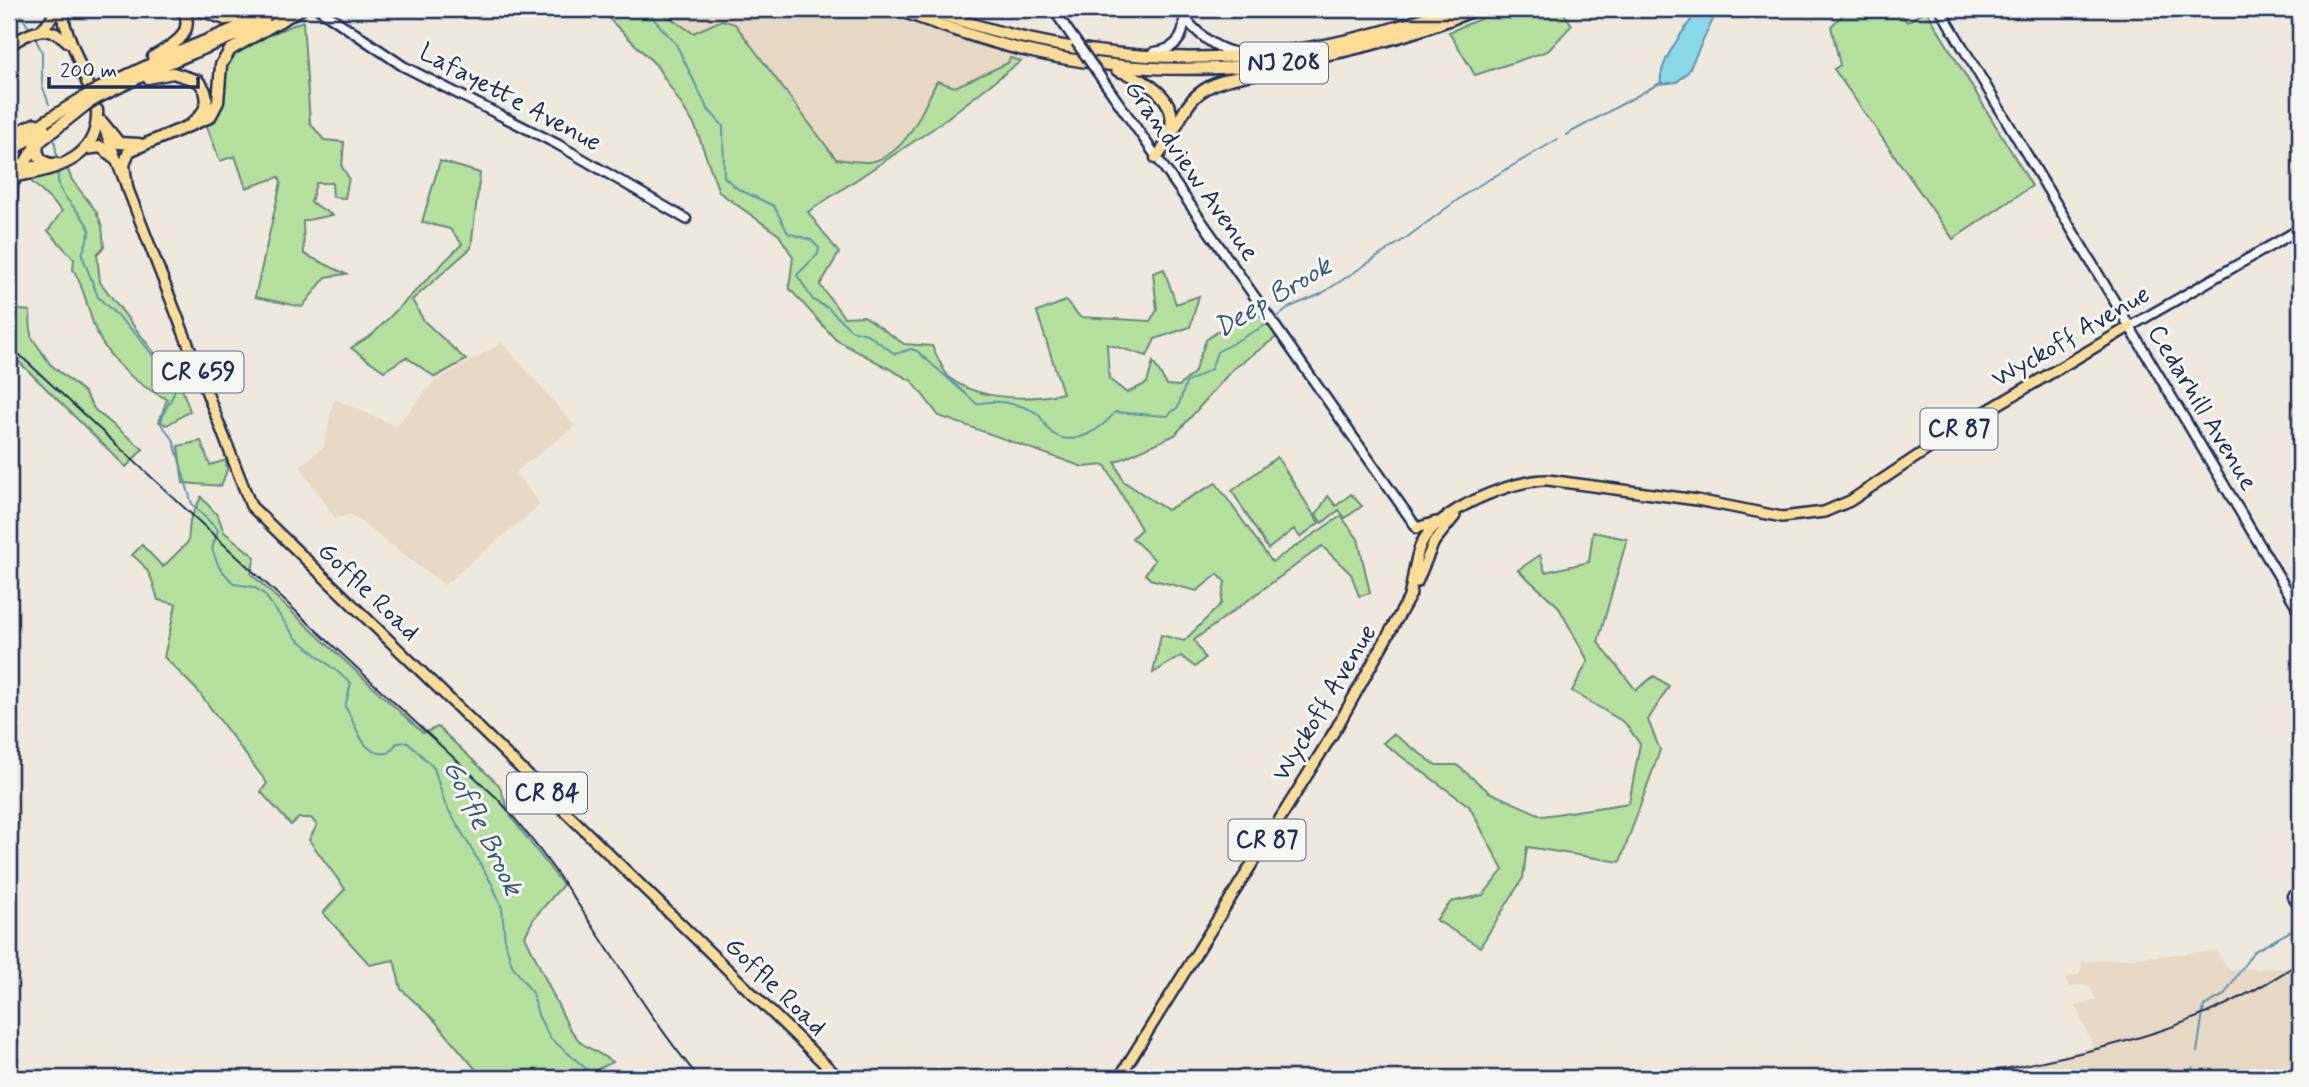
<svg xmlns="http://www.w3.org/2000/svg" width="2309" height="1087" viewBox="0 0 2309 1087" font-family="Mynerve,sans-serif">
  <rect width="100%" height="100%" fill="#efe9dd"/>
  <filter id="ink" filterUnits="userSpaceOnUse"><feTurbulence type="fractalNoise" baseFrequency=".0143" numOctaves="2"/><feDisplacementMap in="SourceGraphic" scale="14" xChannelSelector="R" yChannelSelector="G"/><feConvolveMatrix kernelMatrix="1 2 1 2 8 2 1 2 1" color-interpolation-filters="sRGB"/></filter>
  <g filter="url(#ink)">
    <!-- built -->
    <path fill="#e7d9c3" d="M641,9H880L955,36L1024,56L807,210Z
      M502,343L575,426L515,472L540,505L444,585L350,514L336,519L300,466L324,446L334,399L396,426L435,381Z
      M2216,951L2228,969L2293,968L2300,963V1078H1970L2093,1047L2076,1006L2096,999L2088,985L2069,987L2065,978L2080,974L2082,962Z"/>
    <!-- green -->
    <path fill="#b5e09d" stroke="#68887e" stroke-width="2" d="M599,9H657L693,33L722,20L735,24L836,159C847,160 864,164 874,161C909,151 922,110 937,81L955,87L1008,63L1010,58L1021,61L934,128L808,212L839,253L820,285L844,317L864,316L904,344L932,346C937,355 943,373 951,379C980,400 1030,401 1063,393L1037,312L1066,301L1080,317L1150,321L1157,310L1153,273L1164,269L1176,304L1199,296L1190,327L1155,339L1147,356L1107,344L1109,379L1127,393L1147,383L1153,362L1167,385L1179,386L1194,373L1206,340L1257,303L1279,335L1232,370L1175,435L1115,462L1123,481L1167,510L1216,483L1272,562L1341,516L1358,539L1370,593L1359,596L1351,574L1322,546L1194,640L1205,658L1195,667L1181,656L1153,673L1161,635L1184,641L1221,604L1225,582L1218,574L1197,591L1150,579L1145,574L1155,560L1132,538L1141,529L1105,465L1083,467L939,416L912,381L836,340L789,288L793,257L779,235L719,192L695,126L656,65Z
      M1503,9H1561L1572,25L1548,51L1475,75L1449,32Z
      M1849,9H1896L1907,22L1926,10L2032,186L1953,239L1834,69L1840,65L1831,26Z
      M303,21L310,123L324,140L344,142L342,167L349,178L345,198L333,197L332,183H316L311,202L332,215L303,221L304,254L346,274L326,277L302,307L255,297L281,182L279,177L246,188L235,156L220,161L206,124C236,104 212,71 240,47Z
      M440,161L480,173L471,248L412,300L424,321L466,360L435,377L406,357L384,371L351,348L373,334L462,244L450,229L422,222Z
      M67,168L72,180L96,211L102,226L104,247L97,254L100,282L182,389L190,411L167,425L159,422L167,399C138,386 109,361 96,331C87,309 85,288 73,269L74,259L48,231L62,211L30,180Z
      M9,302L20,310L30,311L31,336L50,364L84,392L95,410L143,449L126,467L9,352Z
      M201,441L210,465L226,460L227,470L221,486L183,483L178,446Z
      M1277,457L1319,523L1300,537L1294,529L1268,549L1232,491Z
      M1351,494L1362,506L1345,518L1339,510L1322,523L1316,515L1328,496L1336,506Z
      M201,497L218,516L224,532L255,557L251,574L423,733L438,727L499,785L511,817L563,885L534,918L525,936L568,1026L581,1043L613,1062L586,1075V1078H483L435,1021L401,989L394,960L370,965L323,913L345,889L309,840L317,825L311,818H299L291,825L261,792L267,783L197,690L164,657L176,604L158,600C153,581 149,567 132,555L142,545L163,567L188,542L190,520Z
      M1593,532L1627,539L1598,642L1636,690L1654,676L1669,686L1648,720L1660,750L1620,862L1527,847L1523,878L1480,947L1436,920L1451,902L1483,895L1503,870L1469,806L1383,743L1393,734L1436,765H1457L1489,792L1543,816L1629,803L1640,744L1625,723L1572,691L1588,661L1558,606L1518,570L1540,555L1545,572L1589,562Z"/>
    <!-- water -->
    <path fill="#8ad8e8" stroke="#5e94b1" stroke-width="2" d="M1699,9H1718L1688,72L1677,82L1661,84C1657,63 1687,26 1699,9Z"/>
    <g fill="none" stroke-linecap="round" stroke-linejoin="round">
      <!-- stream -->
      <path stroke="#5e94b1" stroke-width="2" d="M17,9L31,31
        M645,9L676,44L707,108L723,126L724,177L738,189L774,206L788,233L811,240L819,248L818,254L797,275L813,300L828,308L851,330L867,334L895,354L911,349L917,351L977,404C994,399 1018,403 1035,412C1043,416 1045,428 1052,433C1073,449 1103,428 1115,412L1167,416L1178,407L1186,383L1211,369L1217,352L1269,323
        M34,36L42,52V85L49,104
        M1566,135L1662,82
        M54,137L57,158
        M58,172C55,199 82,208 90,231L82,255L98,297L137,335L175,384C176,399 162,408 161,424L173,439L192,504L218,530L212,549L219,567L234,584L254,587L264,594L296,638L351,683L345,707C357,723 360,757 388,753L397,743L408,742L434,768L445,804L492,884L502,908L505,941L512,965L533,994L538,1015L550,1038L597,1078
        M1274,320L1290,307L1321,294L1406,238L1471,190L1558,139
        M2197,1052L2204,1006L2224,995L2253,952L2300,926
        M2189,1078L2193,1067"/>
      <!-- secondary casing -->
      <g stroke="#1b2f5e" stroke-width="13">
        <path id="secondary" d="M319,9L403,66L557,144L686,219
          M1053,9L1076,42
          M1178,9C1193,30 1212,49 1238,53
          M1940,9L2300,612
          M1154,52C1174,50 1185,39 1184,18
          M1097,72L1417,528
          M2129,327L2300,229
          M2300,892L2292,896L2300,906"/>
      </g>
      <!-- primary casing -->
      <g stroke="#1b2f5e" stroke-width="14">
        <path id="primary" d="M59,9L93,99
          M41,30L51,19L55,9
          M9,46C31,30 49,23 69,43
          M103,125L251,506L839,1078
          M9,135L35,123
          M1417,528L1436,522
          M1417,582L1434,542L1455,516
          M1409,597C1413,581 1414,560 1421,544C1437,510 1513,479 1548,480L1697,500L1782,517L1824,512L1850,501L1970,421L2129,327
          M1119,1078L1337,727L1411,594"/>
      </g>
      <!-- highway casing -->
      <g stroke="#1b2f5e" stroke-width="15">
        <path id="highway" d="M64,9V23
          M198,9L225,19L251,17
          M896,9C940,25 983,41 1028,51C1180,86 1334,68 1477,9
          M926,9C1097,71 1279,76 1449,9
          M153,57C172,45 196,35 183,9
          M1117,70C1145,79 1182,99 1169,134
          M148,78L173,73L198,81C212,95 208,111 193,122
          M96,90L162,59L282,9
          M99,97L164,65L265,23
          M102,122L119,143L139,144
          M9,144L84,97
          M85,149L101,147L115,158
          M9,153L44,129
          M1156,158C1169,143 1176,124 1187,107C1204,79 1240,77 1269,71
          M58,164C44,165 35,158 38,143L87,104
          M9,170L51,165
          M9,177C50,171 100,162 97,110
          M127,187L124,165L129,151L210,117L218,102L221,65L230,50L301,9
          M11,202L12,184L37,143"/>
      </g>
      <!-- secondary -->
      <use href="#secondary" stroke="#f6f6f2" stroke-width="8"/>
      <!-- primary -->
      <use href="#primary" stroke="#ffdd96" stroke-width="9"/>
      <!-- highway -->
      <use href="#highway" stroke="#ffdd96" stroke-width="10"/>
      <!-- rail -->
      <path stroke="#1b2f5e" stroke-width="2" d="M9,345L496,797C575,883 625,989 699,1078
        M1961,1078C2089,1051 2190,1037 2300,962"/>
      <!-- secondary-bridge casing -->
      <g stroke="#1b2f5e" stroke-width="13" stroke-linecap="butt">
        <path id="secondary-bridge" d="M1076,42L1097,72"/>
      </g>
      <!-- highway-bridge casing -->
      <g stroke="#1b2f5e" stroke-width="15" stroke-linecap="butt">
        <path id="highway-bridge" d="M84,97L96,90
          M87,104L99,97"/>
      </g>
      <!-- secondary-bridge -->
      <use href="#secondary-bridge" stroke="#f6f6f2" stroke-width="8"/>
      <!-- highway-bridge -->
      <use href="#highway-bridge" stroke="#ffdd96" stroke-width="10"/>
    </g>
  </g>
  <g text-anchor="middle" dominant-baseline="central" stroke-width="6" stroke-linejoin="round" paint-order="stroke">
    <!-- shield labels -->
    <g fill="#f6f6f2" stroke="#5d6b8a" stroke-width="2">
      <rect x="1240" y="42.5" width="88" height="41" rx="5"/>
      <rect x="152.5" y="351.5" width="91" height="41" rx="5"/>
      <rect x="1920.5" y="408.5" width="77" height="41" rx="5"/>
      <rect x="507" y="772.5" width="80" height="41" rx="5"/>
      <rect x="1228.5" y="819.5" width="77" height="41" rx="5"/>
    </g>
    <g font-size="24" font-weight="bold" fill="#1b2f5e">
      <text x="1284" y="63">NJ 208</text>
      <text x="198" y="372">CR 659</text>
      <text x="1959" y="429">CR 87</text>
      <text x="547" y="793">CR 84</text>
      <text x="1267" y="840">CR 87</text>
    </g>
    <!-- street labels -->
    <g font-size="26" fill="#1b2f5e" stroke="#f6f6f2">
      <text transform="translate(510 98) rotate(28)">Lafayette Avenue</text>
      <text transform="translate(1191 171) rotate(55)">Grandview Avenue</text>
      <text transform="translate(2071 337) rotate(-30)">Wyckoff Avenue</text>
      <text transform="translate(2202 408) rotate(59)">Cedarhill Avenue</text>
      <text transform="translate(368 592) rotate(44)">Goffle Road</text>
      <text transform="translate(1325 703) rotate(-59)">Wyckoff Avenue</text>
      <text transform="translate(775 987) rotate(44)">Goffle Road</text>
    </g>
    <!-- water labels -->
    <g font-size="28" font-style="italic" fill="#375980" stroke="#f6f6f2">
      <text transform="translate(1273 298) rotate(-31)">Deep Brook</text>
      <text transform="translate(482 828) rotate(64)">Goffle Brook</text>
    </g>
  </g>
  <!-- margin -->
  <rect width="2309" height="1087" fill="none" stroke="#f6f6f2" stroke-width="35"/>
  <rect x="18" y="18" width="2274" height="1052" fill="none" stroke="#1b2f5e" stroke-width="2.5" filter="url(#ink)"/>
  <!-- scale -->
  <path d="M49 77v10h149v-10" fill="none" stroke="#1b2f5e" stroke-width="3.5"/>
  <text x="60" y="77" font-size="21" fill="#1b2f5e" stroke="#f6f6f2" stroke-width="5" paint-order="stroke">200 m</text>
</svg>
